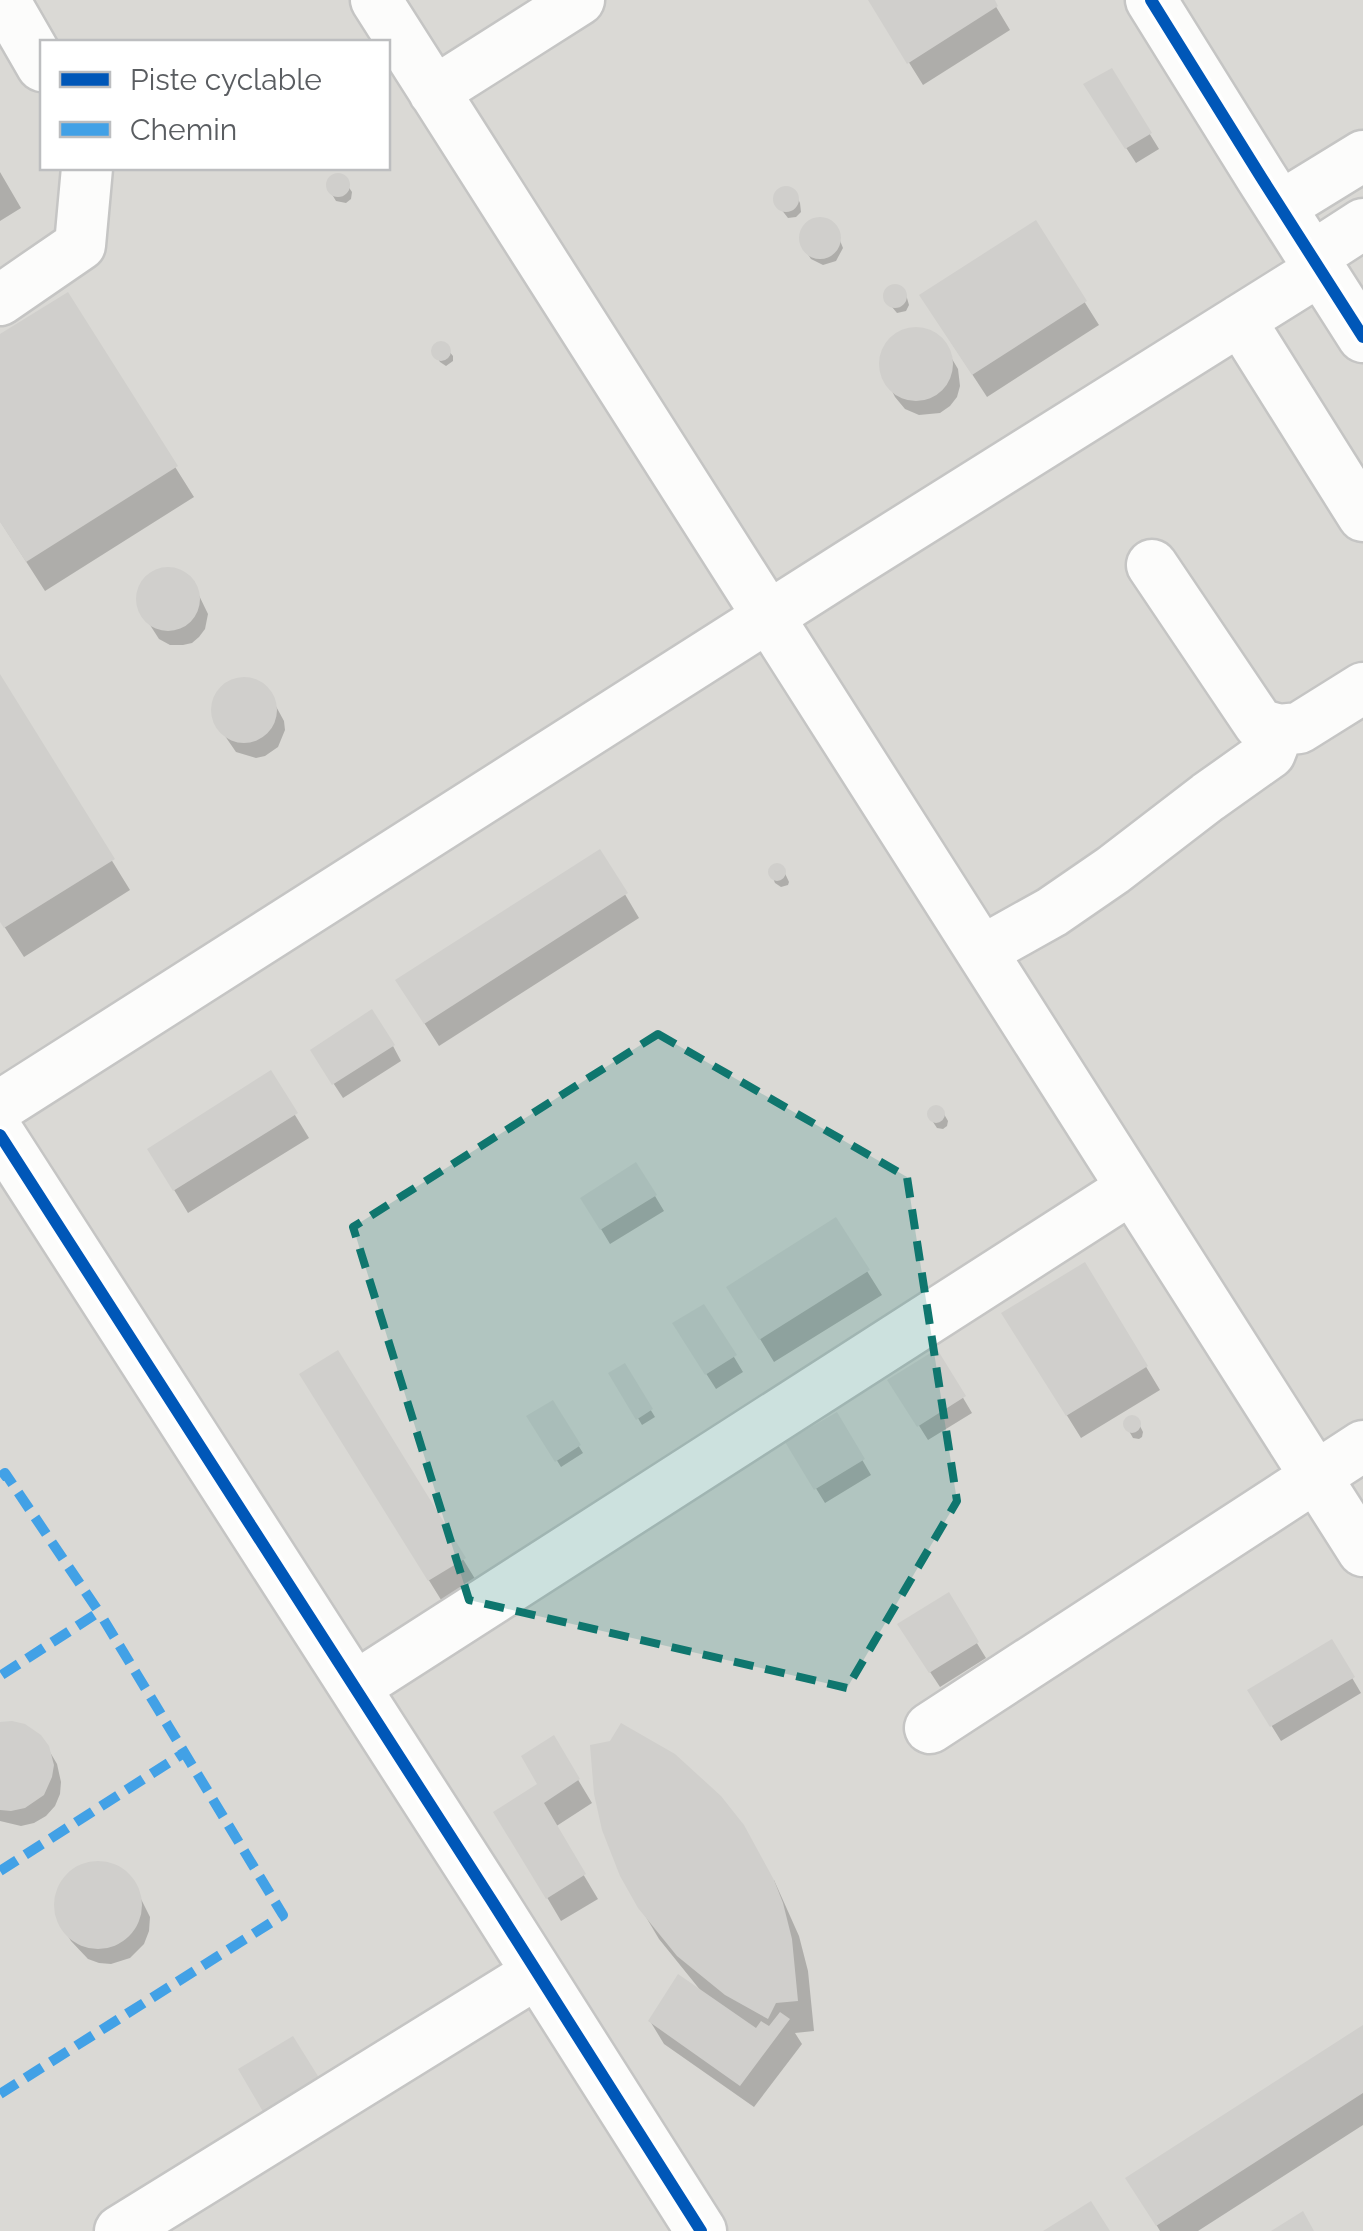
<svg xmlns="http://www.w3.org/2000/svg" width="1363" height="2231" viewBox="0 0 1363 2231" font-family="Raleway,sans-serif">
  <rect width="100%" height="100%" fill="#e9e8e3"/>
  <!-- industrial -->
  <path fill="#dad9d5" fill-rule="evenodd" d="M0,0H1363V2231H0ZM42,42H388V168H42Z"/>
  <!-- shadow -->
  <path fill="#0003" d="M870,0H992L1010,30L923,85Z
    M1111,71L1159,149L1136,163L1095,100Z
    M0,172L21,208L0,221Z
    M335,175L341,176L352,192L351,199L346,203L336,201L328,188L329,180Z
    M787,189L796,195L800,203L801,212L796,217L788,218L777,204L778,193Z
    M822,220L835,228L843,248L836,261L823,265L811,259L803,247L802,236L808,224Z
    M1035,223L1099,325L987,397L936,319Z
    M896,287L903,290L907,298L909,305L906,311L897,313L887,301L886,296L890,288Z
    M67,295L194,497L45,591L0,521V337Z
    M917,330L928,332L942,342L958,369L960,386L957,397L950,406L940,413L919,415L905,409L895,397L882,371L883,356L893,338L906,332Z
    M443,344L453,356V361L446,366L440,362L435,354V349L438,345Z
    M168,569L178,571L193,583L208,614L205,629L199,637L192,643L183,645H170L159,639L141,611L138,598L142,585L146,578L158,571Z
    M0,679L130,890L24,957L0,920Z
    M245,679L254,681L266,688L284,721L285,730L278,747L265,756L256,758L236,752L216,723L213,708L215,698L228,683Z
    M600,852L639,918L439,1046L412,1004Z
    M776,864L782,867L789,882L788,885L781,887L775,883L770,871Z
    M393,1046L401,1061L343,1098L322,1066Z
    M270,1074L309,1138L188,1213L150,1150Z
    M934,1108L941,1109L948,1121L947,1126L943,1129L937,1128L929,1116L930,1111Z
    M655,1196L664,1211L610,1244L583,1199Z
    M835,1220L882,1295L774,1362L743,1311Z
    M1085,1265L1160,1390L1081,1438L1018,1337Z
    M704,1307L743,1372L716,1389L684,1339Z
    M936,1352L972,1413L928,1440L891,1381Z
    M337,1354L477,1582L443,1603L316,1398Z
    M624,1366L655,1417L642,1425L612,1374Z
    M552,1403L583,1453L561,1467L530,1417Z
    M836,1415L871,1475L825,1503L788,1443Z
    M1132,1417L1136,1418L1143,1432L1142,1437L1139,1439L1133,1438L1125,1424L1127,1419Z
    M948,1596L986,1658L940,1687L909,1640Z
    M1331,1642L1361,1693L1281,1741L1250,1691Z
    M0,1725L47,1747L57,1764L61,1782L60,1794L55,1806L46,1816L34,1823L21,1826L0,1821Z
    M553,1738L592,1803L555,1827L598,1899L561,1921L497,1813L540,1785Z
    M95,1864L109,1865L122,1870L132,1881L150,1917L149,1931L144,1944L130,1958L111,1964L99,1963L88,1959L71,1941L61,1925L56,1907L58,1895L66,1878L75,1870Z
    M774,1880L799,1936L808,1971L814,2031L795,2033L802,2044L754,2107L664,2044L650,2021L701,1991L659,1939L640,1907Z
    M1363,2028V2125L1198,2231H1160L1129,2178Z"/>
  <!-- building -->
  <path fill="#d0cfcc" d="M868,0H995L998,6L907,64Z
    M1112,68L1152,133L1125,149L1083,84Z
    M326 185a12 12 0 1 1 24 0a12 12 0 1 1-24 0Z
    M773 199a13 13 0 1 1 26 0a13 13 0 1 1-26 0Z
    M799 238a21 21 0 1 1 42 0a21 21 0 1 1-42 0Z
    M1036,220L1087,301L972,375L919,295Z
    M883 296a12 12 0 1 1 24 0a12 12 0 1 1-24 0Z
    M68,292L178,466L26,562L0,522V334Z
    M879 364a37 37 0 1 1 74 0a37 37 0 1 1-74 0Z
    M431 351a10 10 0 1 1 20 0a10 10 0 1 1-20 0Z
    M136 599a32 32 0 1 1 64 0a32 32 0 1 1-64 0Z
    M0,674L115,859L4,928L0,922Z
    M211 710a33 33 0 1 1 66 0a33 33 0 1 1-66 0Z
    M600,849L628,893L424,1024L395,980Z
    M768 872a9 9 0 1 1 18 0a9 9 0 1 1-18 0Z
    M372,1009L395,1045L332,1085L310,1050Z
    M271,1070L298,1113L173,1191L147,1149Z
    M927 1114a9 9 0 1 1 18 0a9 9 0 1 1-18 0Z
    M636,1162L657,1195L600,1230L580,1198Z
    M836,1217L870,1270L759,1340L726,1287Z
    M1085,1262L1148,1366L1066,1416L1001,1313Z
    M704,1304L737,1355L705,1375L672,1323Z
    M937,1349L966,1396L917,1427L887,1380Z
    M338,1350L466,1558L428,1581L299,1374Z
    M625,1363L653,1409L636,1420L608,1373Z
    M553,1400L581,1445L555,1462L526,1416Z
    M837,1412L865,1459L814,1490L785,1442Z
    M1123 1424a9 9 0 1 1 18 0a9 9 0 1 1-18 0Z
    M949,1592L979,1642L929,1673L897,1624Z
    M1332,1639L1355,1677L1270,1727L1247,1690Z
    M12,1721L25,1724L41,1735L49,1746L54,1765L52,1777L44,1795L25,1808L11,1811L0,1810V1722Z
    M621,1723L675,1754L721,1796L744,1825L774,1880L783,1903L792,1939L798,2001L776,2003L768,2019L725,1995L677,1956L638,1908L620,1876L602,1830L594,1794L590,1745L610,1741Z
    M554,1735L580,1779L544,1803L586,1874L546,1899L493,1812L537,1784L521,1756Z
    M54 1905a44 44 0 1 1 88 0a44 44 0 1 1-88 0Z
    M678,1974L756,2028L761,2021L769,2026L780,2012L790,2019L740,2086L648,2021Z
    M1363,2025V2093L1156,2226L1125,2178Z
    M293,2036L326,2089L269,2122L238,2069Z
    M1091,2201L1110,2231H1043Z
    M1303,2211L1314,2231H1271Z"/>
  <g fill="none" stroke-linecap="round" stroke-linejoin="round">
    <!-- minor casing -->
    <g stroke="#c5c5c4" stroke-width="55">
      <path id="minor" d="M4,0L42,66
        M376,0L1363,1551
        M1151,0L1261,177L1363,337
        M434,92L579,0
        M1280,207L1363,156
        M1312,257L1363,224
        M0,300L80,245L87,168
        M1240,320L1363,516
        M1152,565L1259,724L1279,730L1299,728L1363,688
        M982,951L1052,912L1113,870L1208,797L1270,753L1279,730
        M0,1106L851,564L1320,270
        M0,1135L490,1898L701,2231
        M355,1687L1132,1188
        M930,1728L1363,1446
        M120,2231L537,1973"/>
    </g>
    <!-- minor -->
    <use href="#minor" stroke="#fcfcfb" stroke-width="50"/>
    <!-- quiet -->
    <path stroke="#42a1e6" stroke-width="10" stroke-dasharray="20 10" stroke-linecap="butt" d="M0,1477L5,1473L99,1612L0,1676
      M0,1871L184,1753
      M0,2094L283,1915L99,1612"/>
    <!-- cycleway casing -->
    <g stroke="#fff" stroke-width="19">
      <path id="cycleway" d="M1151,0L1261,177L1363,337
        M0,1135L490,1898L701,2231"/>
    </g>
    <!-- cycleway -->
    <use href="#cycleway" stroke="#0057b8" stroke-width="12"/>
  </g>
  <!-- marked area -->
  <path fill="#0f766e" fill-opacity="0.2" stroke="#0f766e" stroke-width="8" stroke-dasharray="20 12" stroke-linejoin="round" d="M658,1034L907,1177L957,1501L847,1688L469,1600L353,1227Z"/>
  <!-- legend -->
  <rect x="40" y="40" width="350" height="130" fill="#ffffff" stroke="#bdbec0" stroke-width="2.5"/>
  <rect x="60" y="72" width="50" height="15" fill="#0057b8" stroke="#bdbec0" stroke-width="2.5"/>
  <text x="130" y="90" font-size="30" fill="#5a5d61">Piste cyclable</text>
  <rect x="60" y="122" width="50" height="15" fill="#42a1e6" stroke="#bdbec0" stroke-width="2.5"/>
  <text x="130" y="140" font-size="30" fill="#5a5d61">Chemin</text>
</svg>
